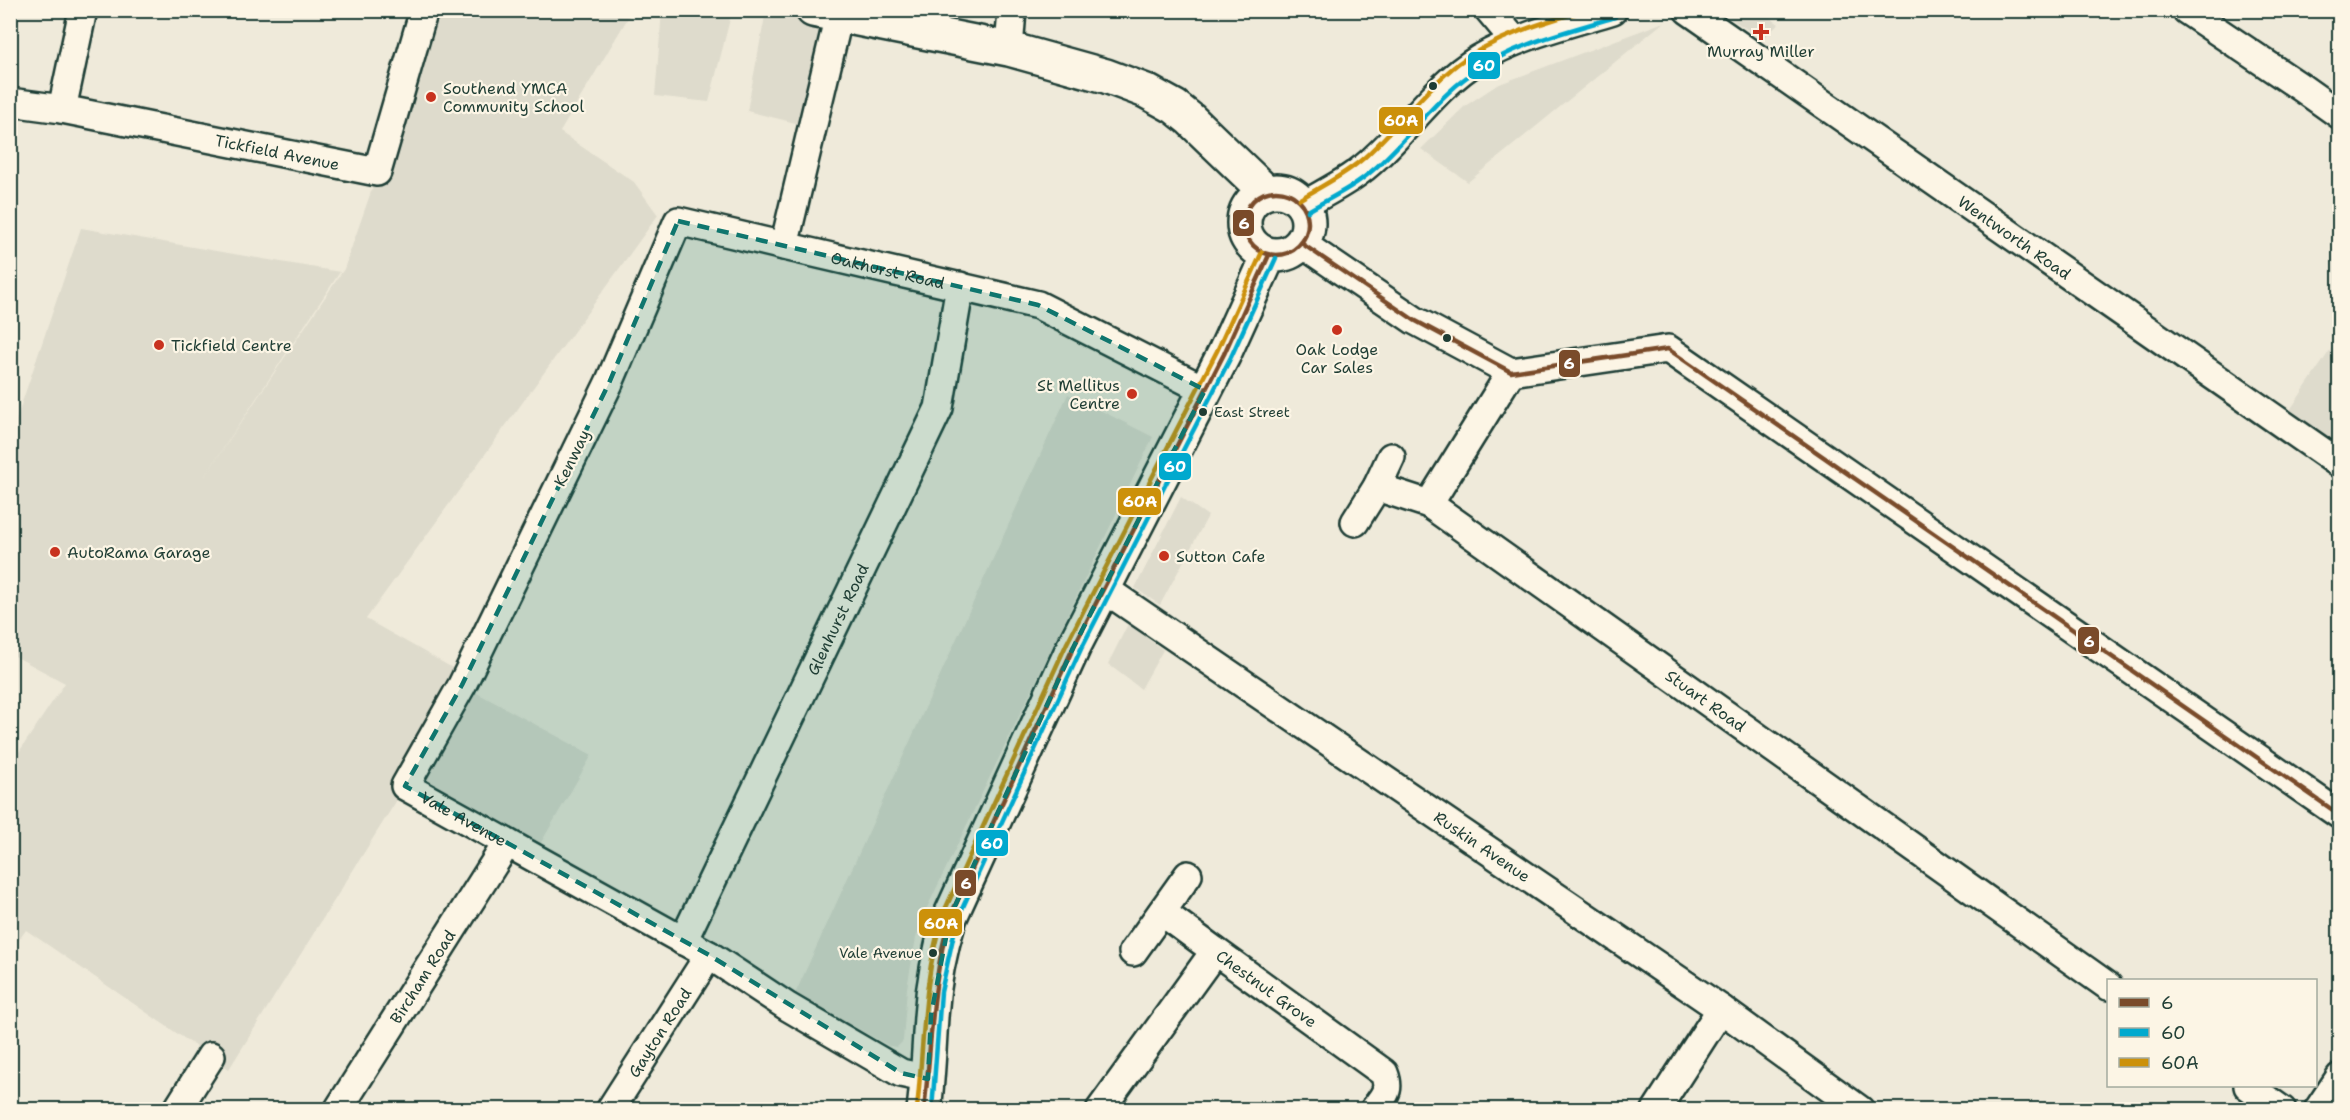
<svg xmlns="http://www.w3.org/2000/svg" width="2350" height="1120" viewBox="0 0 2350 1120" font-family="'Shantell Sans',sans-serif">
  <rect width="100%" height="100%" fill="#efeada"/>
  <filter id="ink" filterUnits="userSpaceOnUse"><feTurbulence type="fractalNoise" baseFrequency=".0167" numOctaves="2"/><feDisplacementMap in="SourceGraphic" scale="12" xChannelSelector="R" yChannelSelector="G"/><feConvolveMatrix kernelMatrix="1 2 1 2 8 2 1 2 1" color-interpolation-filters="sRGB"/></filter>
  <g filter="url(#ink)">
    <!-- built -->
    <path fill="#dedbcc" d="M424,11H632L560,132L634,182L658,215L366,619L465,675L462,685L592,755L532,858L405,787L229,1069L26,930L11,951V764L65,683L11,654V435L81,228L340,272L205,476L344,269L372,189Z
      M662,11H732L709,102L655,96Z
      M766,11H813L839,15L812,127L747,111Z
      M1719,11H1760L1779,24L1762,39Z
      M1664,22L1468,182L1421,149L1465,106L1497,85Z
      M2339,337V445L2290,410Z
      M1068,394L1153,437L925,912L916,938L907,988L903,1041L897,1047L889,1046L795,994Z
      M1181,497L1208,516L1160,605L1135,588Z
      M1128,624L1163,650L1141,689L1108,664Z"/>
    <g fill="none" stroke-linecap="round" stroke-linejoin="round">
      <!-- minor casing -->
      <g stroke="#1f3d34" stroke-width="32">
        <g id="minor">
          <path d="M1489,10L1515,41"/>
          <path id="s1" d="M1688,10L2340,464"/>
          <path d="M2186,10L2302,88L2340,115"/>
          <path id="s2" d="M839,15L784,246L1038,305L1205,390"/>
          <path d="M1009,49L1012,10"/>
          <path id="s3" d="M10,102L62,109L377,172L424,10"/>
          <path d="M62,109L83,10"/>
          <path d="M1304,205C1329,190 1355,178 1376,157C1411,125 1438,84 1479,59C1520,35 1567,24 1613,10"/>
          <path d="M1301,243L1414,320L1511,372L1668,349L2340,815"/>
          <path id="s4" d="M784,246L678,221L609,383L462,685L405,786L709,955L788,1007L901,1073L928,1079"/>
          <path id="s5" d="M1511,372L1429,504L2108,986"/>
          <path d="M1377,487L1429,504"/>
          <path d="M1355,522L1377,487L1391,457"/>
          <path id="s6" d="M1103,588L1721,1009L1860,1110"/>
          <path d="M1162,912L1215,951"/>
          <path id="s7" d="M683,941L939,408L960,286"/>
          <path d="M1133,952L1188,875"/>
          <path d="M2248,1086L2282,1110"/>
          <path d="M177,1110L211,1056"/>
          <path id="s8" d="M338,1110L507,843"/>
          <path id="s9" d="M610,1110L709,955"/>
          <path id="s10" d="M1100,1110L1215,951L1384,1073C1391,1091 1384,1095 1374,1110"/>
          <path d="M1656,1110L1721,1009"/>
          <path d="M2318,1110L2340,1077"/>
        </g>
      </g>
      <!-- major casing -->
      <g stroke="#1f3d34" stroke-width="38">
        <path id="major" d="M813,10L1009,49L1106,76L1146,91L1175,107L1190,119L1266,192
          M1244 223a32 32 0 1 1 64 0a32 32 0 1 1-64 0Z
          M924,1110C928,1079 929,1048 931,1017C933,983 940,949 950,917L1074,646L1224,354L1269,255"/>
      </g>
      <!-- minor -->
      <use href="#minor" stroke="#fcf5e5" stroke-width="27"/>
      <!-- major -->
      <use href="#major" stroke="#fcf5e5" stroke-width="33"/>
      <!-- bus-1 casing -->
      <g stroke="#fcf5e5" stroke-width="9">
        <path id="bus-1" d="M1244 223a32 32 0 1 1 64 0a32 32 0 1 1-64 0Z
          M1301,243L1414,320L1511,372L1668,349L2340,815
          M924,1110C932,1044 931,982 950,917L1074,646L1224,354L1269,255"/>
      </g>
      <!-- bus-2 casing -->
      <g stroke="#fcf5e5" stroke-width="9">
        <path id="bus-2" d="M1308,211C1330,198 1354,187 1373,170C1408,140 1434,100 1471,74C1513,44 1566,32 1615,17
          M932,1110L941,992L957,920L1081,649L1231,357L1276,258"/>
      </g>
      <!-- bus-3 casing -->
      <g stroke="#fcf5e5" stroke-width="9">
        <path id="bus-3" d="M1300,199C1322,186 1346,174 1365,157C1398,127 1424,90 1459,63C1496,36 1542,23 1585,10
          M917,1109C924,1043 923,978 943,914L1067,643L1217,351L1262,252"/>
      </g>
      <!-- bus-1 -->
      <use href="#bus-1" stroke="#7a4b2a" stroke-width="4.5"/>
      <!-- bus-2 -->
      <use href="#bus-2" stroke="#00a9ce" stroke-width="4.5"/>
      <!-- bus-3 -->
      <use href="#bus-3" stroke="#cc910a" stroke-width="4.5"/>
    </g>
  </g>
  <!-- marked area -->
  <path fill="#0f766e" fill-opacity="0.2" stroke="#0f766e" stroke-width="4.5" stroke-dasharray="12 8" stroke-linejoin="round" d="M678,221L1038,305L1205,390L1074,646L950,917L931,1015L928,1079L901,1073L709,955L405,786L462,685L609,383Z"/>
  <!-- markers -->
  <g fill="#c8321e" stroke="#fcf5e5" stroke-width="2">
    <path d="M1758 23h6v6h6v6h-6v6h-6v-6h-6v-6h6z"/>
    <circle cx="431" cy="97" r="6"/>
    <circle cx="1337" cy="330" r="6"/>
    <circle cx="159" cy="345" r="6"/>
    <circle cx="1132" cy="394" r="6"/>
    <circle cx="55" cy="552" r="6"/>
    <circle cx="1164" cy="556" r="6"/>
  </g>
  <g fill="#1f3d34" stroke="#fcf5e5" stroke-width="2">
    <circle cx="1433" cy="86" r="5"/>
    <circle cx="1447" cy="338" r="5"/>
    <circle cx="1203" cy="412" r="5"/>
    <circle cx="933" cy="953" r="5"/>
  </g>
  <g text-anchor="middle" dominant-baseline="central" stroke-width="4.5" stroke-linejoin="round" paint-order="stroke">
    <!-- bus labels -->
    <g font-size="14" fill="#1f3d34" stroke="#fcf5e5" text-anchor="start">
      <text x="1214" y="412">East Street</text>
      <text x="922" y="953" text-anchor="end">Vale Avenue</text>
    </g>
    <!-- poi labels -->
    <g font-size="16" fill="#1f3d34" stroke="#fcf5e5" text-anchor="start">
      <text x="1761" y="51" text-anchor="middle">Murray Miller</text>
      <text x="443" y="88">Southend YMCA<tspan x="443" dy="18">Community School</tspan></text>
      <text x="171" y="345">Tickfield Centre</text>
      <text x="1337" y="349" text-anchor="middle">Oak Lodge<tspan x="1337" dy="18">Car Sales</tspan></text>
      <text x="1120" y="385" text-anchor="end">St Mellitus<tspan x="1120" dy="18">Centre</tspan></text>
      <text x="67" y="552">AutoRama Garage</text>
      <text x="1176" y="556">Sutton Cafe</text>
    </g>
    <!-- street labels -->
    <g font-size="16" fill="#1f3d34" stroke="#fcf5e5">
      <text stroke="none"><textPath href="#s3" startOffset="272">Tickfield Avenue</textPath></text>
      <text stroke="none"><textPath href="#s1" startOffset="398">Wentworth Road</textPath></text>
      <text stroke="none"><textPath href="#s2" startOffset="344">Oakhurst Road</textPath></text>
      <text transform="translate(572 458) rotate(-64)">Kenway</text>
      <text stroke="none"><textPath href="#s7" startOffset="357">Glenhurst Road</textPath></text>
      <text stroke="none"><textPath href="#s5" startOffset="495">Stuart Road</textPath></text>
      <text stroke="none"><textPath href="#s4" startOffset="804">Vale Avenue</textPath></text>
      <text stroke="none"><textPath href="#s6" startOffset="459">Ruskin Avenue</textPath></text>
      <text stroke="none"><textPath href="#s8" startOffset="158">Bircham Road</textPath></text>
      <text stroke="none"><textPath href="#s10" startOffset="260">Chestnut Grove</textPath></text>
      <text stroke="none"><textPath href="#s9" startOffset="92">Gayton Road</textPath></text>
    </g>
  </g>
  <g stroke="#fcf5e5" stroke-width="2">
    <rect x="1467" y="51" width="34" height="29" rx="6" fill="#00a9ce"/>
    <rect x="1378" y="106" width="46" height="29" rx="6" fill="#cc910a"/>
    <rect x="1232" y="209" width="23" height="28" rx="6" fill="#7a4b2a"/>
    <rect x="1558" y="349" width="23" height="29" rx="6" fill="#7a4b2a"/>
    <rect x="1158" y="452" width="34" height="29" rx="6" fill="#00a9ce"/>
    <rect x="1117" y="487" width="45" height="29" rx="6" fill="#cc910a"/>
    <rect x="2077" y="626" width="23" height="29" rx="6" fill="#7a4b2a"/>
    <rect x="975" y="829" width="34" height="28" rx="6" fill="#00a9ce"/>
    <rect x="954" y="869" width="23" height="28" rx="6" fill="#7a4b2a"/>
    <rect x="918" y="908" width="45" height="29" rx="6" fill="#cc910a"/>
  </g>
  <g font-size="16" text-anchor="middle" font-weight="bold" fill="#fff">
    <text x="1484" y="71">60</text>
    <text x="1401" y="126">60A</text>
    <text x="1244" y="229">6</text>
    <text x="1569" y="369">6</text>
    <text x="1175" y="472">60</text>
    <text x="1140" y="507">60A</text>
    <text x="2089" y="647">6</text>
    <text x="992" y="849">60</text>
    <text x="966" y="889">6</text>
    <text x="941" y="929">60A</text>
  </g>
  <!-- margin -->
  <rect width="2350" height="1120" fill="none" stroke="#fcf5e5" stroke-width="36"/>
  <rect x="18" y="18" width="2314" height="1084" fill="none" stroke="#1f3d34" stroke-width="2" filter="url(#ink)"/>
  <!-- legend -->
  <rect x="2107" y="979" width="210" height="108" fill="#fcf5e5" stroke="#a4ab9e" stroke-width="1.5"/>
  <rect x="2119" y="998" width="30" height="9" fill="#7a4b2a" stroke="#a4ab9e" stroke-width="1.5"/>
  <text x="2161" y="1009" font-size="18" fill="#1f3d34">6</text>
  <rect x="2119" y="1028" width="30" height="9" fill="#00a9ce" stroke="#a4ab9e" stroke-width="1.5"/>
  <text x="2161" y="1039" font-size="18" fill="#1f3d34">60</text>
  <rect x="2119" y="1058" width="30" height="9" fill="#cc910a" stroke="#a4ab9e" stroke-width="1.5"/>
  <text x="2161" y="1069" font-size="18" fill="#1f3d34">60A</text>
</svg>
